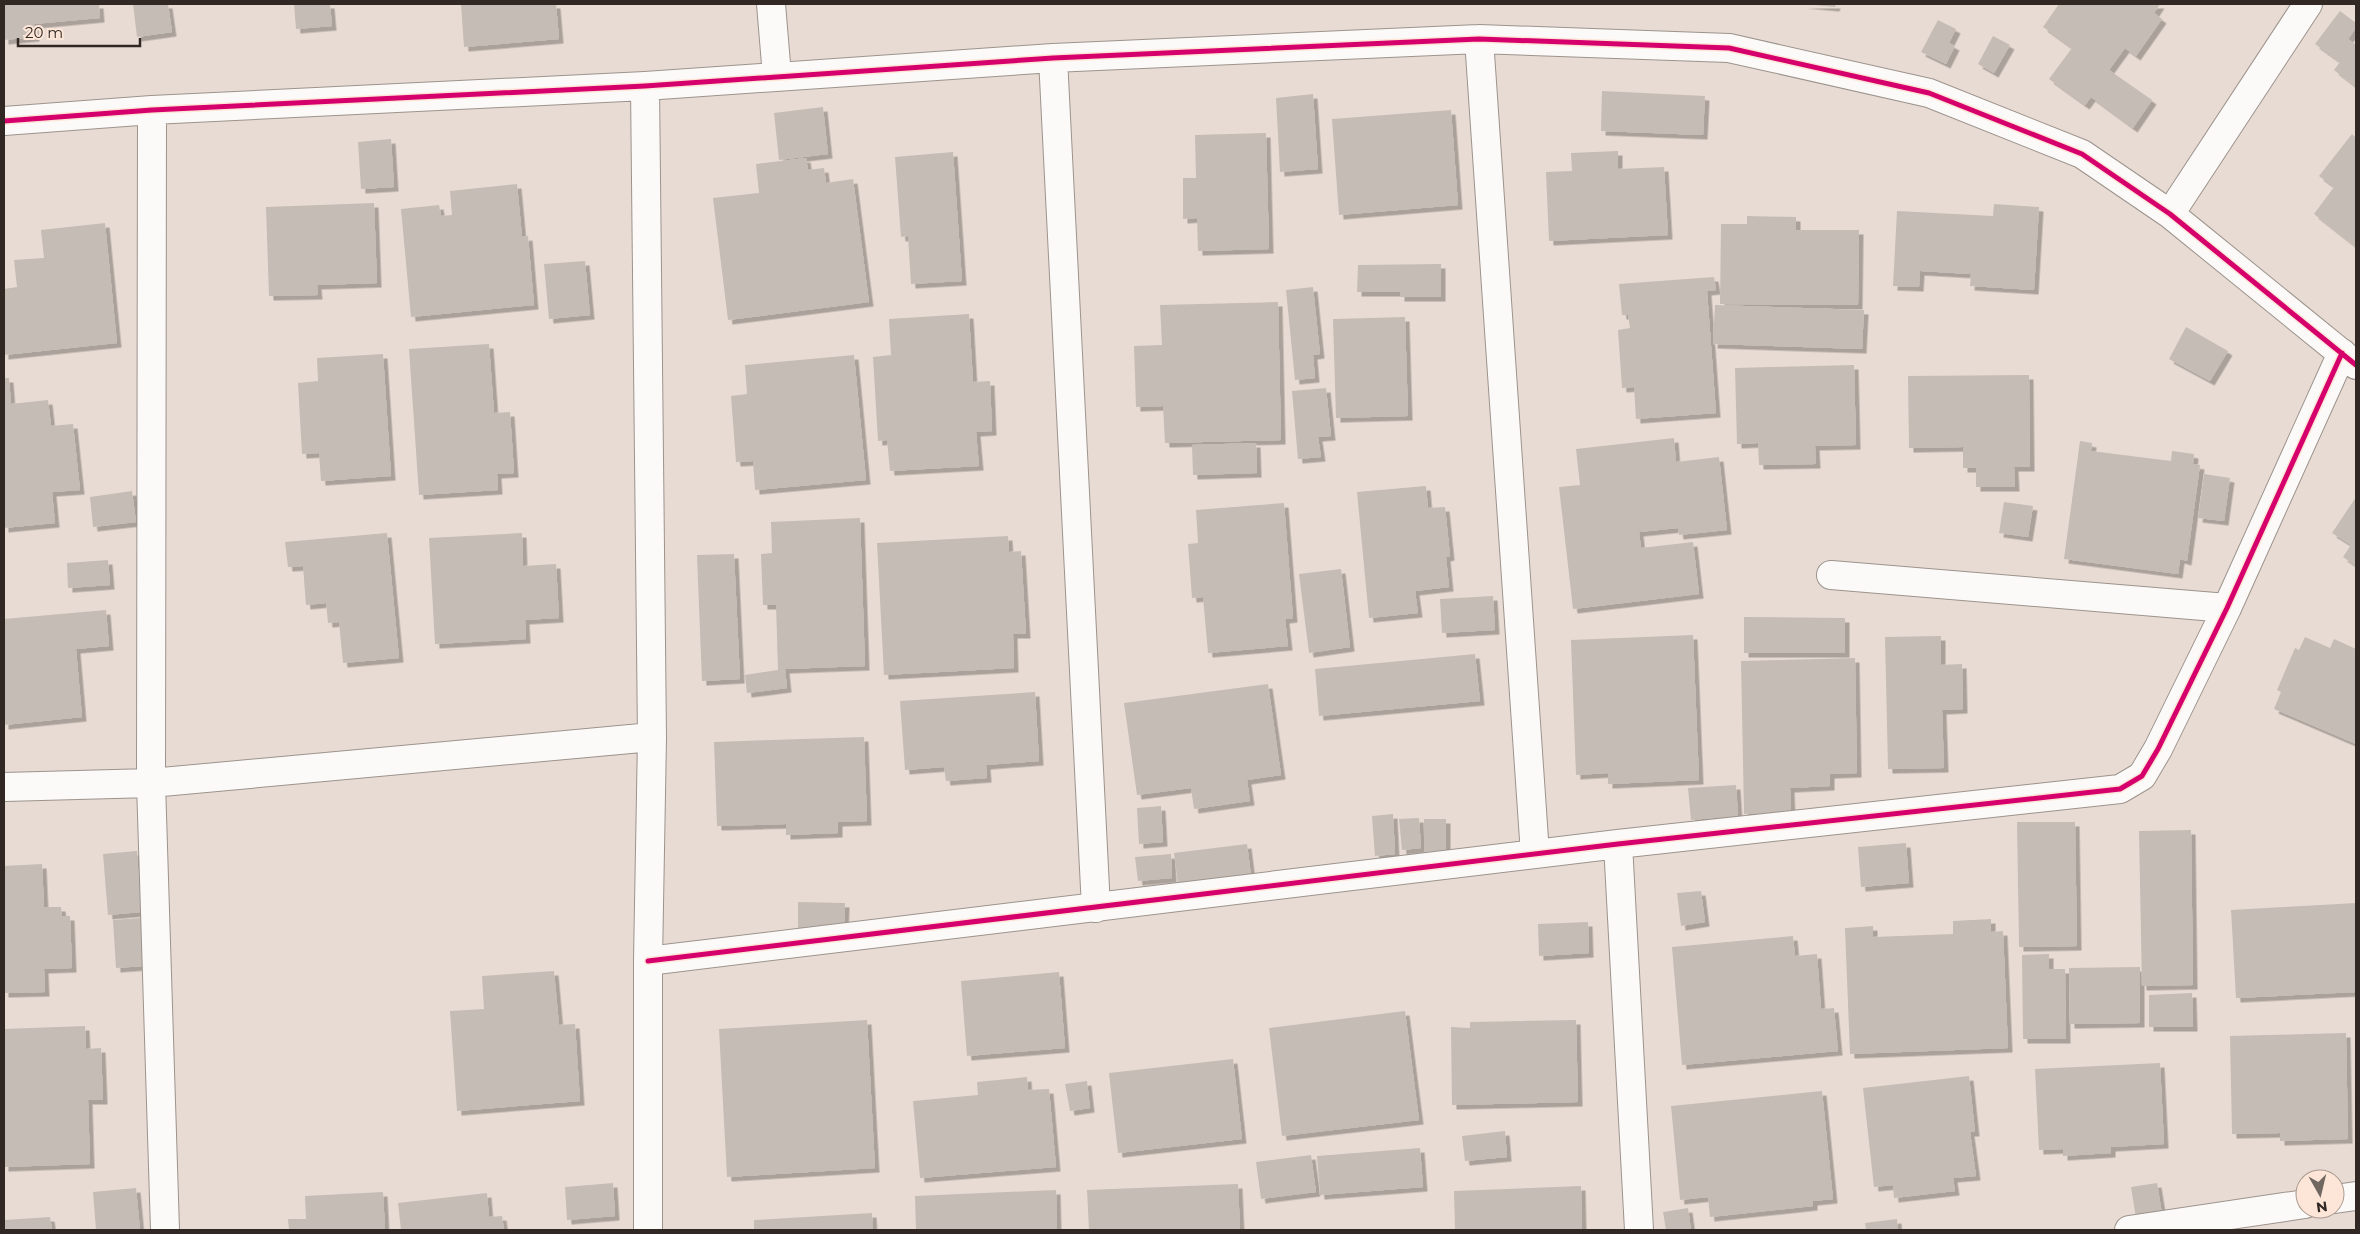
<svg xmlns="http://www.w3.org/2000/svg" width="2360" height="1234" viewBox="0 0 2360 1234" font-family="Montserrat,sans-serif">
  <defs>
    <filter id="shadow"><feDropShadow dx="4.5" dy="4.5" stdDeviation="0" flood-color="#0004"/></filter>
  </defs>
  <rect width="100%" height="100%" fill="#e8dbd3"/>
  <!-- building -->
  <path fill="#c6bcb6" filter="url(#shadow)" d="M4,4H99L100,18L34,24L35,37L4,40Z
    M133,4H168L172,32L137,37Z
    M294,4H330L332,26L296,29Z
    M461,4H556L559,39L464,47Z
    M1803,4H1836L1835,7Z
    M2059,4H2160L2154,13L2162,19L2136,56L2125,48L2109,70L2152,100L2133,128L2091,97L2085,105L2049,79L2072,48L2043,27Z
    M2340,11L2356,23V28L2348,39L2356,45V87L2334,70L2340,62L2315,44Z
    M1938,20L1956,29L1949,43L1955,46L1946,64L1921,52Z
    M1993,36L2010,45L1994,73L1978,64Z
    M1602,91L1705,96L1703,135L1601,131Z
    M1313,94L1318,169L1280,172L1276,98Z
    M823,107L828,154L779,160L774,113Z
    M1451,110L1458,205L1339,215L1332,119Z
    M1266,133L1269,249L1198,251L1197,218L1183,219V178H1196L1195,135Z
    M2352,134L2356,138V247L2314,214L2334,187L2319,176Z
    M391,139L394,187L361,189L358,142Z
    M1618,151V169L1664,167L1668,235L1549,241L1546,172L1572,171L1571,153Z
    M953,152L962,281L911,284L908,236L901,237L895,157Z
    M806,158L808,170L824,168L826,183L853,179L869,302L728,320L713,198L759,193L756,164Z
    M517,184L522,237L528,236L534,305L411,317L401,209L439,205L441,216L452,215L450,191Z
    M374,203L377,283L317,285L318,295L269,296L266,207Z
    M1994,204L2039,207L2034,290L1970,286L1971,274L1920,271L1919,287L1893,286L1897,211L1993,216Z
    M1747,216L1796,217V230H1859L1858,305L1720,304L1721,224H1747Z
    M105,223L117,343L4,355V289L17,287L14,260L44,258L41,230Z
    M585,261L590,315L549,319L544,264Z
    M1441,264V297H1400V292H1357L1358,265Z
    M1714,277L1716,290L1707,291L1716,413L1636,419L1634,387L1622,388L1618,330L1630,328L1628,315H1622L1619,284Z
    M1313,287L1320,354L1313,355L1315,378L1295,380L1286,290Z
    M1278,302L1281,440L1165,443L1163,406L1136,407L1134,346L1162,345L1160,305Z
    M1715,305L1864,310L1862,349L1713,344Z
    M969,314L973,382L990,381L992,431L976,432L979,466L890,471L887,440L878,441L873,357L891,355L889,319Z
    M1405,317L1408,416L1336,418L1333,319Z
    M2186,327L2228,351L2210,381L2169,359Z
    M489,344L494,413L510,412L514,473L497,474L498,490L419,495L409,349Z
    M383,354L391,476L321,481L319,453L302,454L298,383L318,381L317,358Z
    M854,355L866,480L755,490L753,461L736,462L731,396L747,394L745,365Z
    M1854,365L1856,445L1815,446L1816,464L1759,465L1758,443L1737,444L1735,368Z
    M2029,375L2030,467H2014L2015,487H1976V468H1963V447L1909,448L1908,376Z
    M4,378H9L11,404L48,400L51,426L73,424L80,490L52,492L55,523L4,528Z
    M1326,388L1331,436L1318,437L1321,457L1298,459L1292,391Z
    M1674,438L1676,462L1719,457L1727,530L1679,535L1678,528L1639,532L1641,548L1693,542L1699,594L1573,609L1559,487L1580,485L1576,449Z
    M2080,441L2092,443L2091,451L2171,461L2172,451L2194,454L2193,464L2200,465L2187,561L2180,559L2178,574L2064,559Z
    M1256,443L1257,473L1193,475L1192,445Z
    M2204,474L2230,478L2224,521L2198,518Z
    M1426,486L1428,508L1445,507L1450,556L1446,557L1449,587L1415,591L1418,613L1369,618L1357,492Z
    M132,491L136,522L93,527L90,497Z
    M2356,497V566L2343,557L2351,545L2332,533Z
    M2004,502L2033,506L2028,537L1999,533Z
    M1284,503L1293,618L1285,619L1288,646L1208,653L1203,597L1192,598L1188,544L1198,543L1196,510Z
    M860,518L865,666L785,669L787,688L747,693L745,675L778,670L776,605H763L761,554L772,553L771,522Z
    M387,533L399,658L343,663L339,622L328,623L326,603L306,605L303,566L288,567L285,542Z
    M522,533L523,566L556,564L559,618L525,620L526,639L435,644L429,538Z
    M1008,536L1009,552L1021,551L1026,634H1013L1014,668L884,675L877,543Z
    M734,554L740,679L702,681L697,555Z
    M108,560L110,585L68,588L67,563Z
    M1341,569L1350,647L1309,653L1299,574Z
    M1493,596L1495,630L1442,633L1440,599Z
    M106,610L109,646L76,649L82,717L4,725V619Z
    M1744,617L1845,618V653H1744Z
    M1693,635L1699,780L1608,784V773L1576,775L1571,640Z
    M1941,636V665L1962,664L1963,709L1942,710L1944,768L1888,769L1885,637Z
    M2305,637L2330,648L2334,639L2356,649V744L2274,709L2281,692L2277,690L2295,648L2299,650Z
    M1475,654L1480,701L1319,716L1315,669Z
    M1855,658L1857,773L1830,774V786L1790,788L1791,813L1744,814L1741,661Z
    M1268,684L1281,775L1247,780L1250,801L1194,809L1191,788L1137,795L1124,703Z
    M1035,692L1039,761L986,765L987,778L946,781L944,767L905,770L900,701Z
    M864,737L867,821L838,822V833L786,835V824L717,826L714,742Z
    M1736,785L1738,816L1691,820L1688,788Z
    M1161,806L1163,842L1139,844L1137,808Z
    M1393,814L1395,854L1375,856L1372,816Z
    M1419,818L1421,848L1402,850L1399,819Z
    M1424,819H1446V851L1424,852Z
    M2017,822H2075L2077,946L2019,947Z
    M2191,830L2193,985L2142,986L2139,831Z
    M1906,843L1909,883L1861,887L1858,847Z
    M1247,844L1252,883L1179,892L1174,853Z
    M137,851L141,912L108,915L103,854Z
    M1171,854L1172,878L1138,881L1135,857Z
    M42,864L44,907H61L62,916H70L72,968L44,969L45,992L4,993V866Z
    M1701,891L1705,922L1681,926L1677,893Z
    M798,902L845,903L844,931L798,930Z
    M2356,903V992L2236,998L2231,910Z
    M141,918L143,966L116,968L113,920Z
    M1991,919V932L2003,931L2008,1048L1850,1054L1845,928L1873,926V937L1953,934V921Z
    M1588,922L1589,953L1539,956L1538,924Z
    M1793,936L1795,956L1817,954L1821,1009L1834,1008L1838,1051L1682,1065L1672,947Z
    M2049,954V969H2065L2066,1039H2023L2022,955Z
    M2140,967V1023L2070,1024L2069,968Z
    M554,971L559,1025L575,1024L580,1101L457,1111L450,1011L484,1009L482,976Z
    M1059,972L1065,1048L967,1056L961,981Z
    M2192,993L2193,1027H2149V995Z
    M1405,1011L1419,1120L1282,1136L1269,1028Z
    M867,1020L875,1168L727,1177L719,1029Z
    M1576,1020L1578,1102L1452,1105L1451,1027L1470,1028V1022Z
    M85,1026L86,1049L101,1048L103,1100H88L90,1164L4,1167V1029Z
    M2346,1033L2348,1139L2280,1141V1133L2232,1134L2230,1036Z
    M1233,1059L1242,1139L1118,1153L1109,1073Z
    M2160,1063L2164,1144L2111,1147V1153L2063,1156V1149L2039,1150L2035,1069Z
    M1969,1076L1975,1132H1970L1976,1176L1953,1178L1955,1191L1894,1198L1893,1185L1874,1187L1863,1088Z
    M1027,1077L1028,1090L1049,1089L1056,1167L920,1178L913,1101L978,1095L977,1082Z
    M1087,1081L1090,1108L1070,1111L1065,1084Z
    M1822,1091L1833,1199L1813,1201V1206L1710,1217L1708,1197L1680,1200L1671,1106Z
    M1505,1131L1507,1157L1465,1161L1462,1136Z
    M1420,1148L1423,1187L1320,1195L1317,1156Z
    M1311,1155L1316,1192L1261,1199L1256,1162Z
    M613,1183L615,1216L567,1220L565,1187Z
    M2157,1183L2162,1214L2136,1218L2131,1187Z
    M1238,1184L1240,1230H1089L1087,1190Z
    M1581,1186L1582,1230H1455L1454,1191Z
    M136,1188L140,1230H96L93,1192Z
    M1056,1190L1057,1230H916L915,1196Z
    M383,1192L385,1230H289L288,1219H306L305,1196Z
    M487,1193L489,1217L502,1216L504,1230H401L398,1203Z
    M1688,1208L1691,1230H1666L1663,1212Z
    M872,1213L873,1230H754V1220Z
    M50,1217L52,1230H4V1220Z
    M1897,1219L1898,1230H1866L1865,1223Z"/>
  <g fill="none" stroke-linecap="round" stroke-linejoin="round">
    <!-- street casing -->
    <g stroke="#9c938d" stroke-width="30">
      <path id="street" d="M771,4L777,76
        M1479,39L1535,854
        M1053,58L1096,908
        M645,86L652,737L648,961V1230
        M152,110L151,783L165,1230
        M4,121L152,110L645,86L1053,58L1479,39L1729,48L1929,93L2082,154L2170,214L2356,365
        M2170,214L2308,4
        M1831,575L2227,608
        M4,787L151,783L652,737
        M1618,844L1639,1230
        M648,961L1618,844L2120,789L2142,776L2158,749L2227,608L2342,353
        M2335,1199L2356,1196
        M2129,1230L2305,1204"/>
    </g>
    <!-- street -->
    <use href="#street" stroke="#fcfaf8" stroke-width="28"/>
    <!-- cycleway casing -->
    <g stroke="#fde6d8" stroke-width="8">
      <path id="cycleway" d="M4,121L152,110L645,86L1053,58L1479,39L1729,48L1929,93L2082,154L2170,214L2356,365
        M648,961L1618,844L2120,789L2142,776L2158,749L2227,608L2342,353"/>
    </g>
    <!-- cycleway -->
    <use href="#cycleway" stroke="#d6006c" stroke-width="5"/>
  </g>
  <!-- border -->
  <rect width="2360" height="1234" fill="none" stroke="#312823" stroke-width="10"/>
  <!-- north arrow -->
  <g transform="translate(2320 1194) rotate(172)"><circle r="24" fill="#fde6d8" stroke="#ab9a90"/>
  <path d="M0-4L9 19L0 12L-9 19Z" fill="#716761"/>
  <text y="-8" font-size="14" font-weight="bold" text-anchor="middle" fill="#312823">N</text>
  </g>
  <!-- scale -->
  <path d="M18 38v8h122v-8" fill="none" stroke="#312823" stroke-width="2.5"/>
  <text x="25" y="38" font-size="15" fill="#312823" stroke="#fde6d8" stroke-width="4" paint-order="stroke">20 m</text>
</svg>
